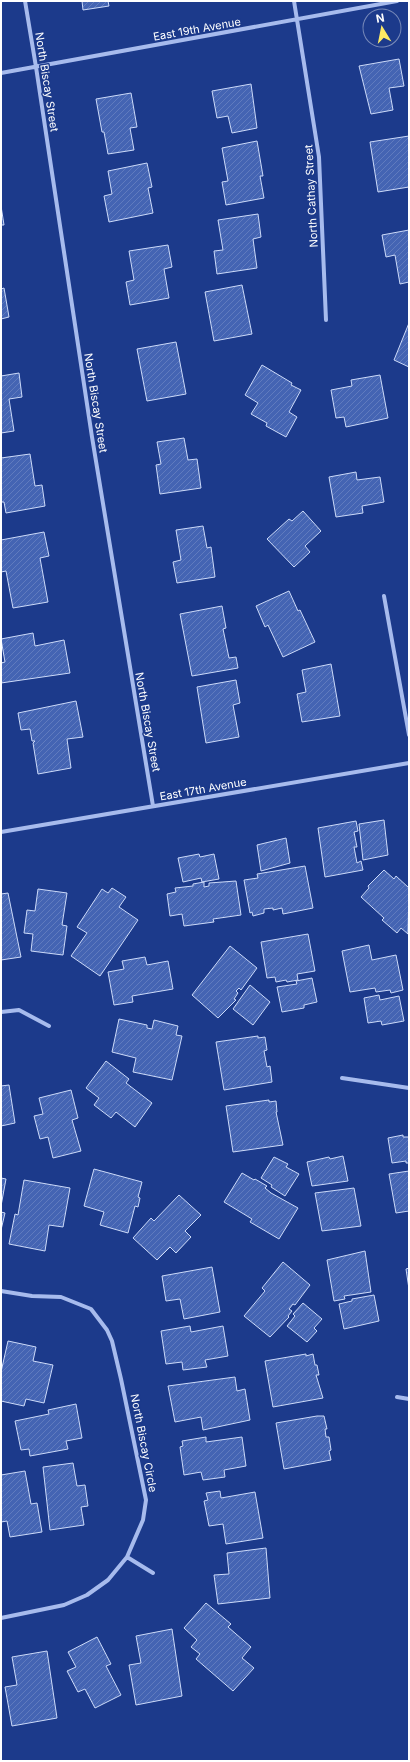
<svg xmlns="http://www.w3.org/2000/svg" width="410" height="1762" viewBox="0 0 410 1762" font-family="Inter,sans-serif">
  <defs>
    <pattern id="building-hatch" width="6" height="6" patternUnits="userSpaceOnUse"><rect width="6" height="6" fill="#4464b3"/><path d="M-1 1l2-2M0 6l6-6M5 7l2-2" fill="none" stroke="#607bbe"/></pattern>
  </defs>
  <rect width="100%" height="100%" fill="#1c3a8b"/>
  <!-- building -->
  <path fill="url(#building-hatch)" stroke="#ccdaf9" d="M82,1H108L109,6L83,10Z
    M399,59L404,86L389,88L393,110L371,114L359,66Z
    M251,84L257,128L232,133L228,116L217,118L212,91Z
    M131,93L137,127L130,128L134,150L108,154L104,132H102L96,99Z
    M409,136V187L378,192L370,142Z
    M257,141L263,176H260L264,198L226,205L222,182L228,181L222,148Z
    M147,163L152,187L148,188L153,213L109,222L104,196L112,194L108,171Z
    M1,206L4,225H1Z
    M258,214L261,237L253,239L257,268L217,274L214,251L223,250L218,220Z
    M409,230V282L400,284L395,255L386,257L382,235Z
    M168,245L172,267L164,269L169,298L130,305L126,282L134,280L129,251Z
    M242,285L252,334L214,341L205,292Z
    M4,288L9,317L1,319V289Z
    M409,323V367L394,360Z
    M176,342L186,394L147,401L137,349Z
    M262,365L292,383L291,385L301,390L289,412L297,417L286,437L266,426L267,423L251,414L258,403L245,395Z
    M19,373L22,397L9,399L14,431L1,433V376Z
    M380,375L388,418L346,427L344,417L336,418L331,390L352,386L351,380Z
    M184,438L188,460L197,459L201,488L160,494L156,465L161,464L157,442Z
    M30,454L35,486L42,485L45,506L6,513L4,502H1V458Z
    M356,472L357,480L380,477L384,502L362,506L363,513L336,517L329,477Z
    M303,511L321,531L305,546L310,552L294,567L267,539L289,519L292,521Z
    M203,526L207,548L211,547L215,577L177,583L173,562L181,560L176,530Z
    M44,532L49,556L40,558L48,602L13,608L6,571L1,572V540Z
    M289,591L298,611L300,610L315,642L283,657L268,625L265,627L256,606Z
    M222,606L226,628L223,629L229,658L236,657L238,668L192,676L180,614Z
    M33,633L35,646L64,640L70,673L1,683V663L5,662L1,639Z
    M331,664L340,716L302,722L297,694L306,692L302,670Z
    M236,680L240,703L233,705L239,737L206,743L197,687Z
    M76,701L83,737L67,739L71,768L38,774L33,743L35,741H32L30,729L21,730L18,713Z
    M384,820L388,855L363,860L359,824Z
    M356,821L358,831L354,832L357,847H354L357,863L361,861L363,870L325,877L318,828Z
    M286,838L290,863L261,871L257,845Z
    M199,854L200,857L214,854L219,879L202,882L201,878L183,882L178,858Z
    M305,866L313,908L283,914L282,908L273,910V908L264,909V913L253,916L252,912L250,913L244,880L258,878L257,874Z
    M384,870L394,879L396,876L409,888L408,934L401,928L397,933L382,920L384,918L361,897L369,888L368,886Z
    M236,881L241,915L213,919L214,922L184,926L182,914L170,916L167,894L176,892L175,888L193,886V884L204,882V887L209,886V883Z
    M112,888L126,897L119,907L138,920L100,976L71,956L87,933L77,927L102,889L108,893Z
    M38,889L67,893L62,925L67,926L63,955L31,951L33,934L24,933L27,910L35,911Z
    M8,893L21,957L1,960V894Z
    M308,934L315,971L297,974L298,980L287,982L286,980L276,982L275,977L267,978L261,942Z
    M369,945L372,960L396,955L403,990L391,993L390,990L376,992L375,988L350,992L342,951Z
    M230,946L257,968L241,990L239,988L236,991L238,993L234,999L236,1000L218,1018L192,995Z
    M145,957L147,965L168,961L173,989L132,996L133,1002L114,1005L108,972L124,969L122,961Z
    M312,978L317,1002L304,1005V1008L282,1012L277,987L297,984L296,981Z
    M250,985L270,1002L253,1025L233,1009Z
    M379,995L380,1000L399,996L404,1021L382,1025L381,1021L368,1023L364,998Z
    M119,1019L147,1025V1028L152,1029L154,1020L178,1026L176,1035L182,1036L172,1080L133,1072L136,1058L112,1052Z
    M258,1036V1038L265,1037L267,1050L264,1051L267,1067L270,1066L272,1082L224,1090L216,1042Z
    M106,1061L129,1079L126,1083L152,1103L135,1127L116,1112L111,1118L94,1105L99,1098L86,1088Z
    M9,1085L15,1123L1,1126V1086Z
    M71,1090L78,1118L72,1120L81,1151L53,1158L48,1137L40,1139L34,1116L43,1114L39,1098Z
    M269,1100V1102L276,1101L277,1112H276L283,1145L233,1152L226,1106Z
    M403,1135V1137H409V1163H406V1161L392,1163L388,1138Z
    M343,1156L348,1181L312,1186L307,1162L329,1157L330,1159Z
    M274,1157L288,1164L286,1167L299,1174L285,1196L271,1187L272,1185L261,1178Z
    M94,1169L142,1182L138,1197L140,1198L138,1207L135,1206L128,1233L100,1225L104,1212L84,1206Z
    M409,1171V1211L396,1213L389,1174Z
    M242,1173L254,1180L255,1179L267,1186L265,1188L271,1193L298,1208L279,1239L250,1222L252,1219L224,1202Z
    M1,1178L6,1179L1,1206Z
    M24,1180L70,1188L63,1227L49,1225L45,1251L9,1244L15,1214L18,1215Z
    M354,1188L361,1226L322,1231L315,1193Z
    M179,1195L201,1215L185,1231L191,1237L176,1253L170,1247L157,1260L133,1238L151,1218L154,1221Z
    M1,1212L5,1213L1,1230Z
    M365,1251L371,1292L344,1296L345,1299L334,1301L327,1260Z
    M283,1262L310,1285L295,1305L293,1304L289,1309L292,1311L288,1316L289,1317L270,1337L244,1316L265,1291L262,1288Z
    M212,1267L220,1312L184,1319L180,1299L166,1301L162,1276Z
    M409,1268V1289L406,1269Z
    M374,1295L379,1321L344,1329L339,1304L352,1301V1299Z
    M303,1303L322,1319L314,1328L317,1331L307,1342L287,1326L295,1316L293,1314Z
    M190,1326L191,1332L223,1326L228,1356L205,1360L207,1367L183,1370L182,1362L166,1364L161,1331Z
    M8,1341L36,1347L33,1361L53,1365L44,1403L26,1399L24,1406L1,1401V1372Z
    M306,1354V1356L313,1354L315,1365H317L319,1375H316L323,1398L273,1407L265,1361Z
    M235,1377L237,1391L245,1389L250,1420L203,1430L201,1417L175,1422L168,1386Z
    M76,1404L82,1438L66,1441L68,1449L30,1456L29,1449L21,1450L15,1421L49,1414L48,1410Z
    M317,1416H324L327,1429H325L326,1437H329L331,1450L329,1451L331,1460L284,1469L276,1423Z
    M206,1437V1442L242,1437L246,1466L224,1470L225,1477L203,1480L201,1472L184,1475L180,1447L183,1446L182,1441Z
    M73,1463L77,1486L85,1485L88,1506L81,1507L84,1525L50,1530L43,1467Z
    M25,1471L31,1504L37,1503L42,1532L10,1537L7,1521L1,1522V1475Z
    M220,1491L221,1498L255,1492L263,1538L226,1544L223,1524L209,1526L204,1501L208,1500L206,1493Z
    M266,1548L270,1598L218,1604L214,1575L229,1574L227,1553Z
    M206,1603L231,1624L228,1627L251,1647L242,1658L254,1668L233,1691L196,1659L200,1654L191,1647L197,1640L184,1628Z
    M172,1629L182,1696L136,1705L129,1665L141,1663L136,1636Z
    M97,1637L111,1664L106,1666L121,1695L95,1708L85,1689L78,1692L67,1671L76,1667L68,1652Z
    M47,1651L57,1718L12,1726L5,1687L17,1685L12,1657Z"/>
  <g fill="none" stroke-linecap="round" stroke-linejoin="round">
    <!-- street -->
    <path stroke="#a7bbed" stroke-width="4" d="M25,1L36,67L92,437L153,806
      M294,1L319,157L326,320
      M1,73L397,1
      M384,596L409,735
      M1,832L409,763
      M1,1012L19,1010L49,1026
      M342,1078L409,1088
      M1,1291L32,1296L61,1297L91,1309L107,1330L112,1341L121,1379L146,1500L143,1520L127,1557L108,1580L87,1595L64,1605L1,1618
      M397,1397L409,1399
      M127,1557L153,1573"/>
  </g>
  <g text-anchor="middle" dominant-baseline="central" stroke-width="3" stroke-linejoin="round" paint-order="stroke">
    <!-- street labels -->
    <g font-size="11" fill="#fff" stroke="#1c3a8b">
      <text transform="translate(197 29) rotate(-10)">East 19th Avenue</text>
      <text transform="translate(47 82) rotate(81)">North Biscay Street</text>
      <text transform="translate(311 196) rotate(-93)">North Cathay Street</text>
      <text transform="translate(96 403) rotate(81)">North Biscay Street</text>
      <text transform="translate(148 722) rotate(80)">North Biscay Street</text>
      <text transform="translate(203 789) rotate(-10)">East 17th Avenue</text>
      <text transform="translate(144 1443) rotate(79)">North Biscay Circle</text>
    </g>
  </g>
  <!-- border -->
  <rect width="410" height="1762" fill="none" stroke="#ffffff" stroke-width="4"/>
  <!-- north arrow -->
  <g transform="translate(382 28) rotate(350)"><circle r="19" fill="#1c3a8b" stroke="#7789b9"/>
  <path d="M0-3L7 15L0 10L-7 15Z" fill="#fdea64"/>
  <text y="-6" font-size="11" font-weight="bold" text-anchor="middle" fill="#ffffff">N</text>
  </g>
</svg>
